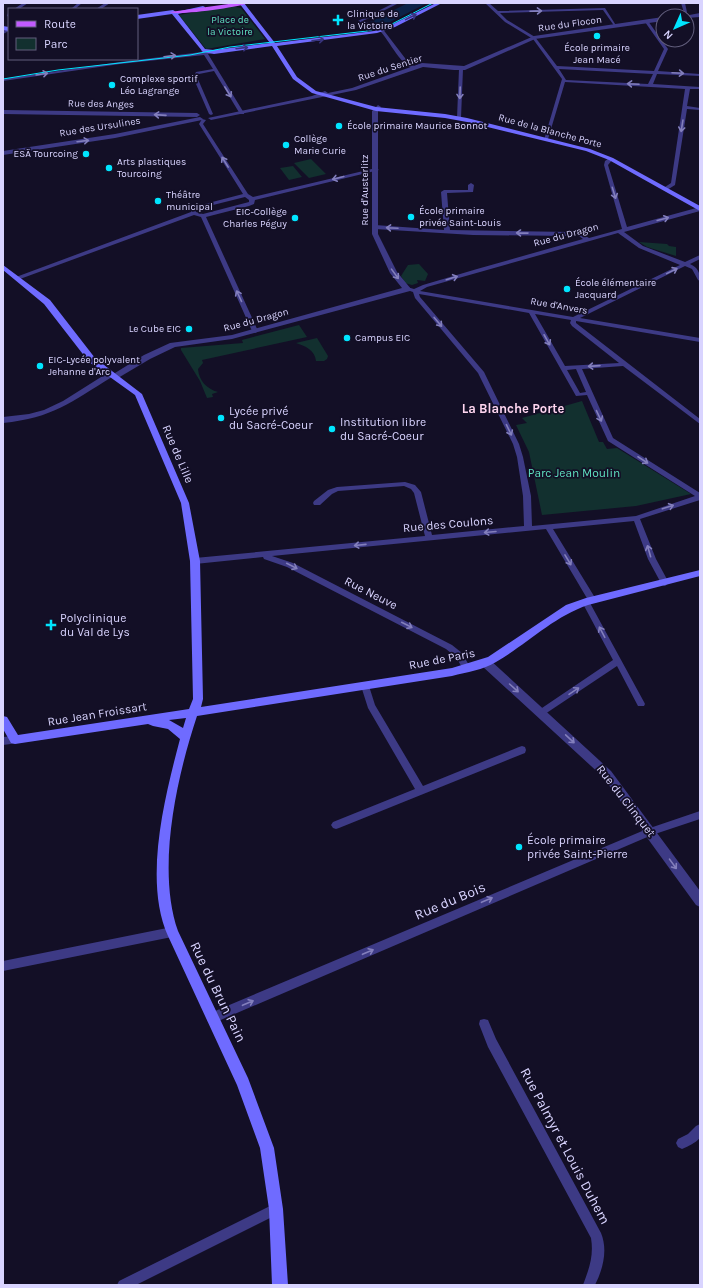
<svg xmlns="http://www.w3.org/2000/svg" width="703" height="1288" viewBox="0 0 703 1288" font-family="Karla,sans-serif">
  <rect width="100%" height="100%" fill="#130f26"/>
  <!-- green -->
  <path fill="#12302f" d="M231,6L241,8L265,39L206,49L179,15Z
    M311,159L326,174L309,178L294,163Z
    M293,166L302,177L289,180L280,168Z
    M639,242L667,244L669,246L676,247V256L647,247Z
    M419,264L428,274L425,281L417,280L418,283L412,285L405,283L401,276L408,265Z
    M299,325L307,337L202,360L203,363L198,369C199,381 207,389 218,392L212,394L213,397L207,398L200,381L181,350V348L243,343L242,340Z
    M317,338L328,356L327,359L324,361H316C315,350 305,346 296,343Z
    M582,401L599,442H603L607,449L617,448L691,494L636,506L542,515L529,452L516,425L527,423L522,418Z"/>
  <!-- water -->
  <path fill="#0c2248" d="M408,3H427L382,26L370,22Z"/>
  <g fill="none" stroke-linecap="round" stroke-linejoin="round">
    <!-- minor -->
    <path fill="#3d3a85" fill-rule="evenodd" d="M23,3H28L19,9H14Z
      M78,3H82L75,9H71Z
      M105,3H110L101,9H96Z
      M394,3H399L363,21L382,28L408,62L416,67V69C402,69 390,41 380,31C375,26 364,25 358,21Z
      M485,3H489L498,11L605,8L617,27H615L603,10L500,13L507,20L535,37L557,66L654,71L664,49L645,22L648,21L668,49L658,71L700,74V76L657,74L653,84L700,87V89H690L687,106L700,108V110L687,109L675,185L667,190L662,189L671,183L685,89L565,82L548,139L544,140L562,79L533,39L505,22ZM559,69L653,74L648,84L566,80Z
      M681,3H685L688,17L685,16Z
      M8,13H9V17L7,16Z
      M8,28H9V31L3,34V31Z
      M203,49L206,52L216,51L218,52L208,54L244,113V114H240L214,71L199,74L197,77L213,114L211,115L209,114L193,77L196,72L213,69L204,55L120,64L3,81V79L120,62L202,52L201,50Z
      M461,68L463,69L461,118L459,119L457,118L459,69Z
      M202,119L206,120L203,124L248,194L253,197L376,168L379,170L255,200L254,204L249,206L206,217L258,331L257,332L255,333L252,331L201,217L194,215L20,279H16V277L191,212V209L197,206L243,194L199,124ZM245,197L249,200V202L203,214L196,212V211L201,208Z
      M609,158L613,159L608,165L627,227L700,207V211L624,232L643,246L685,262L700,255V259L690,264C698,268 700,272 700,281L698,280L692,269L685,266L580,318L700,338V342L576,321V323L700,419V424L623,366L582,369L613,438L700,493V500L640,519L656,559L669,583L665,586L662,585L648,559L634,521L553,529L597,601L596,603H590L644,702L645,704L644,706H638L617,666L545,714H539L538,712L539,710L613,660L582,602L583,600H588L546,529L272,556L293,563L452,645L462,653L470,667L471,669L470,671H464L456,657L446,649L287,567L264,559L263,557L195,564L192,563L191,561L192,559L195,558L425,536L414,493L411,489L404,486L338,491L332,494L320,505H314L313,503L314,501L328,490L337,487L405,482L415,485L421,492L432,535L524,526L523,496L517,457L513,444L478,373L415,298L413,292L404,289L407,287L414,289L423,285L477,269L583,239L579,236H571L473,235L375,229L372,227L375,225L444,230L441,192L444,190H468V185L471,183L474,185L473,192L447,193L450,230L571,232L582,234L589,238L622,229L604,165L605,161ZM618,233L639,248L680,265L573,317L420,291L427,287ZM419,294L529,313L576,396L587,395L608,441L695,496L636,516L532,526L531,496L523,457L519,444L484,372L420,297ZM535,314L571,320L570,323L572,326L619,363L565,366ZM576,369L586,392L580,393L567,370Z
      M365,683L368,684L369,686L375,705L423,786L519,747L522,746L525,747L526,750L525,753L339,828L336,829L333,828L331,825L333,822L415,789L368,708L361,686L362,684Z
      M15,736L18,737L19,740L18,743L3,745V737Z
      M700,811V819L652,835L216,1022L212,1023L208,1022L207,1018L208,1014L647,829Z
      M172,927L175,929L177,932L175,935L172,937L3,971V961Z
      M484,1019L488,1020L496,1039L601,1233C608,1250 603,1269 595,1285H583C589,1269 594,1256 591,1238L488,1047L479,1024L480,1020Z
      M700,1124V1138C695,1143 689,1146 682,1149L678,1147L676,1143L678,1139L688,1134L696,1126Z
      M276,1203L280,1205L282,1209L280,1213L136,1285H117L119,1281Z"/>
    <!-- tertiary -->
    <path fill="#3d3a85" fill-rule="evenodd" d="M700,13V17L687,18V16H684Z
      M663,17V21L535,39L465,70H454L423,67L356,90L211,120L208,118L312,96L325,91L328,93L352,88L422,63L464,66L534,36Z
      M378,105L381,107L378,111V234L397,272L411,289L410,291L232,339L175,347L150,359L118,378L112,377C71,402 53,418 3,423V417L29,414L44,410L63,401L109,372L115,373L144,355L170,343L232,335L402,288L390,273L372,234V111Z
      M3,110L197,113L200,115L197,117L3,114Z
      M200,117L203,119L202,120L115,138L3,155V151L115,134Z
      M486,659L490,660L611,771L700,891V907L696,905L603,777L482,666L481,663L482,660Z"/>
    <!-- secondary -->
    <path fill="#6f6bff" fill-rule="evenodd" d="M239,3H244L275,43L374,31L391,25L436,3H442L395,27L377,33L277,46L297,77L316,91L376,107L445,114L467,118L590,149L613,158L700,206V211L609,160L586,151L467,122L445,118L376,111L312,93L293,79L272,46L214,54L203,52L172,14L137,19V15L173,10L176,12L203,6L205,7V8L178,14L205,49L214,50L270,43Z
      M3,26L9,27V31L3,30Z
      M3,265L50,300L95,358L142,394L189,503L200,561L203,699L201,707L452,668L488,657L566,605L586,598L700,570V576L588,605C553,617 527,644 496,662C483,670 467,672 452,676L197,716C177,776 156,869 178,931L248,1078L274,1148L283,1209L288,1285H272L269,1209L260,1148L237,1085L168,936C143,880 165,796 180,739L168,729L153,726L148,724L15,744L11,743L3,729V716L7,717L18,735L189,709L193,699L190,561L181,503L135,395L89,362L44,304L3,270ZM186,718L183,728L169,720Z"/>
    <!-- primary -->
    <path fill="#c25bff" fill-rule="evenodd" d="M236,3H248C241,7 177,16 170,12Z"/>
    <!-- tram -->
    <path stroke="#00e5ff" stroke-width="1" d="M3,79L58,70L190,55L230,47L367,31L390,25L433,3"/>
  </g>
  <!-- one-way arrows -->
  <defs><path id="oneway-shaft" d="M-6 0H5M1.5-3L5.5 0L1.5 3" fill="none" stroke-width="1.6" stroke-linecap="round" stroke-linejoin="round"/></defs>
  <g stroke="#837fbc">
    <use href="#oneway-shaft" transform="translate(536 11) rotate(-2)"/>
    <use href="#oneway-shaft" transform="translate(170 56) rotate(-7)"/>
    <use href="#oneway-shaft" transform="translate(678 73) rotate(3)"/>
    <use href="#oneway-shaft" transform="translate(42 74) rotate(-9)"/>
    <use href="#oneway-shaft" transform="translate(633 84) rotate(-177)"/>
    <use href="#oneway-shaft" transform="translate(228 92) rotate(58)"/>
    <use href="#oneway-shaft" transform="translate(460 93) rotate(92)"/>
    <use href="#oneway-shaft" transform="translate(160 115) rotate(-176)"/>
    <use href="#oneway-shaft" transform="translate(682 126) rotate(99)"/>
    <use href="#oneway-shaft" transform="translate(83 141) rotate(-7)"/>
    <use href="#oneway-shaft" transform="translate(225 162) rotate(-122)"/>
    <use href="#oneway-shaft" transform="translate(338 178) rotate(166)"/>
    <use href="#oneway-shaft" transform="translate(614 193) rotate(73)"/>
    <use href="#oneway-shaft" transform="translate(663 219) rotate(-15)"/>
    <use href="#oneway-shaft" transform="translate(392 228) rotate(-177)"/>
    <use href="#oneway-shaft" transform="translate(522 233) rotate(-179)"/>
    <use href="#oneway-shaft" transform="translate(672 271) rotate(-26)"/>
    <use href="#oneway-shaft" transform="translate(395 274) rotate(54)"/>
    <use href="#oneway-shaft" transform="translate(452 278) rotate(-17)"/>
    <use href="#oneway-shaft" transform="translate(239 296) rotate(-115)"/>
    <use href="#oneway-shaft" transform="translate(438 322) rotate(50)"/>
    <use href="#oneway-shaft" transform="translate(547 340) rotate(61)"/>
    <use href="#oneway-shaft" transform="translate(594 366) rotate(176)"/>
    <use href="#oneway-shaft" transform="translate(599 416) rotate(65)"/>
    <use href="#oneway-shaft" transform="translate(509 430) rotate(64)"/>
    <use href="#oneway-shaft" transform="translate(643 460) rotate(33)"/>
    <use href="#oneway-shaft" transform="translate(668 507) rotate(-18)"/>
    <use href="#oneway-shaft" transform="translate(490 532) rotate(175)"/>
    <use href="#oneway-shaft" transform="translate(360 545) rotate(174)"/>
    <use href="#oneway-shaft" transform="translate(649 551) rotate(-106)"/>
    <use href="#oneway-shaft" transform="translate(568 560) rotate(59)"/>
    <use href="#oneway-shaft" transform="translate(292 566) rotate(27)"/>
    <use href="#oneway-shaft" transform="translate(407 625) rotate(27)"/>
    <use href="#oneway-shaft" transform="translate(602 632) rotate(-118)"/>
    <use href="#oneway-shaft" transform="translate(514 688) rotate(42)"/>
    <use href="#oneway-shaft" transform="translate(574 691) rotate(-34)"/>
    <use href="#oneway-shaft" transform="translate(570 739) rotate(43)"/>
    <use href="#oneway-shaft" transform="translate(673 864) rotate(54)"/>
    <use href="#oneway-shaft" transform="translate(487 900) rotate(-23)"/>
    <use href="#oneway-shaft" transform="translate(368 952) rotate(-23)"/>
    <use href="#oneway-shaft" transform="translate(248 1003) rotate(-23)"/>
  </g>
  <g stroke="#38347d">
    <use href="#oneway-shaft" transform="translate(411 17) rotate(-26)"/>
    <use href="#oneway-shaft" transform="translate(318 40) rotate(-7)"/>
    <use href="#oneway-shaft" transform="translate(242 48) rotate(-7)"/>
  </g>
  <!-- markers -->
  <g fill="#00e5ff" stroke="#130f26" stroke-width="1.5">
    <path d="M336 14h4v4h4v4h-4v4h-4v-4h-4v-4h4z"/>
    <circle cx="597" cy="36" r="4"/>
    <circle cx="112" cy="85" r="4"/>
    <circle cx="339" cy="126" r="4"/>
    <circle cx="286" cy="145" r="4"/>
    <circle cx="86" cy="154" r="4"/>
    <circle cx="109" cy="168" r="4"/>
    <circle cx="158" cy="201" r="4"/>
    <circle cx="411" cy="217" r="4"/>
    <circle cx="295" cy="218" r="4"/>
    <circle cx="567" cy="289" r="4"/>
    <circle cx="189" cy="329" r="4"/>
    <circle cx="347" cy="338" r="4"/>
    <circle cx="40" cy="366" r="4"/>
    <circle cx="221" cy="418" r="4"/>
    <circle cx="332" cy="429" r="4"/>
    <path d="M49 619h4v4h4v4h-4v4h-4v-4h-4v-4h4z"/>
    <circle cx="519" cy="847" r="4"/>
  </g>
  <g text-anchor="middle" dominant-baseline="central" stroke-width="3.5" stroke-linejoin="round" paint-order="stroke">
    <!-- far-poi labels -->
    <g font-size="10" fill="#d9d4ff" stroke="#130f26" text-anchor="start">
      <text x="347" y="14">Clinique de<tspan x="347" dy="12">la Victoire</tspan></text>
      <text x="597" y="48" text-anchor="middle">École primaire<tspan x="597" dy="12">Jean Macé</tspan></text>
      <text x="120" y="79">Complexe sportif<tspan x="120" dy="12">Léo Lagrange</tspan></text>
      <text x="347" y="126">École primaire Maurice Bonnot</text>
      <text x="294" y="139">Collège<tspan x="294" dy="12">Marie Curie</tspan></text>
      <text x="78" y="154" text-anchor="end">ESÄ Tourcoing</text>
      <text x="117" y="162">Arts plastiques<tspan x="117" dy="12">Tourcoing</tspan></text>
      <text x="166" y="195">Théâtre<tspan x="166" dy="12">municipal</tspan></text>
      <text x="419" y="211">École primaire<tspan x="419" dy="12">privée Saint-Louis</tspan></text>
      <text x="287" y="212" text-anchor="end">EIC-Collège<tspan x="287" dy="12">Charles Péguy</tspan></text>
      <text x="575" y="283">École élémentaire<tspan x="575" dy="12">Jacquard</tspan></text>
      <text x="181" y="329" text-anchor="end">Le Cube EIC</text>
      <text x="355" y="338">Campus EIC</text>
      <text x="48" y="360">EIC-Lycée polyvalent<tspan x="48" dy="12">Jehanne d'Arc</tspan></text>
    </g>
    <!-- far-park labels -->
    <g font-size="10" fill="#5fe0c0" stroke="#130f26">
      <text x="230" y="20">Place de<tspan x="230" dy="12">la Victoire</tspan></text>
    </g>
    <!-- far-street labels -->
    <g font-size="10" fill="#d9d4ff" stroke="#130f26">
      <text transform="translate(570 24) rotate(-8)">Rue du Flocon</text>
      <text transform="translate(390 68) rotate(-18)">Rue du Sentier</text>
      <text transform="translate(101 104) rotate(1)">Rue des Anges</text>
      <text transform="translate(100 127) rotate(-9)">Rue des Ursulines</text>
      <text transform="translate(550 131) rotate(15)">Rue de la Blanche Porte</text>
      <text transform="translate(365 190) rotate(-90)">Rue d'Austerlitz</text>
      <text transform="translate(566 235) rotate(-15)">Rue du Dragon</text>
      <text transform="translate(559 306) rotate(10)">Rue d'Anvers</text>
      <text transform="translate(256 320) rotate(-15)">Rue du Dragon</text>
    </g>
    <!-- poi labels -->
    <g font-size="12" fill="#d9d4ff" stroke="#130f26" text-anchor="start">
      <text x="229" y="411">Lycée privé<tspan x="229" dy="14">du Sacré-Coeur</tspan></text>
      <text x="340" y="422">Institution libre<tspan x="340" dy="14">du Sacré-Coeur</tspan></text>
      <text x="60" y="618">Polyclinique<tspan x="60" dy="14">du Val de Lys</tspan></text>
      <text x="527" y="840">École primaire<tspan x="527" dy="14">privée Saint-Pierre</tspan></text>
    </g>
    <!-- street labels -->
    <g font-size="12" fill="#d9d4ff" stroke="#130f26">
      <text transform="translate(178 454) rotate(67)">Rue de Lille</text>
      <text transform="translate(448 524) rotate(-5)">Rue des Coulons</text>
      <text transform="translate(371 593) rotate(27)">Rue Neuve</text>
      <text transform="translate(442 659) rotate(-11)">Rue de Paris</text>
      <text transform="translate(97 714) rotate(-9)">Rue Jean Froissart</text>
      <text transform="translate(626 801) rotate(52)">Rue du Clinquet</text>
    </g>
    <!-- park labels -->
    <g font-size="12" fill="#5fe0c0" stroke="#130f26">
      <text x="574" y="473">Parc Jean Moulin</text>
    </g>
    <!-- neighbourhood labels -->
    <g font-size="13" font-weight="bold" fill="#ffd6f0" stroke="#130f26">
      <text x="513" y="408">La Blanche Porte</text>
    </g>
    <!-- near-street labels -->
    <g font-size="14" fill="#d9d4ff" stroke="#130f26">
      <text transform="translate(450 901) rotate(-23)">Rue du Bois</text>
      <text transform="translate(218 992) rotate(64)">Rue du Brun Pain</text>
      <text transform="translate(565 1146) rotate(62)">Rue Palmyr et Louis Duhem</text>
    </g>
  </g>
  <!-- border -->
  <rect width="703" height="1288" fill="none" stroke="#d9d4ff" stroke-width="8"/>
  <!-- legend -->
  <rect x="8" y="8" width="130" height="52" fill="#130f26" stroke="#625e7d"/>
  <rect x="16" y="21" width="20" height="6" fill="#c25bff" stroke="#625e7d"/>
  <text x="44" y="28" font-size="12" fill="#d9d4ff">Route</text>
  <rect x="16" y="38" width="20" height="12" fill="#12302f" stroke="#625e7d"/>
  <text x="44" y="48" font-size="12" fill="#d9d4ff">Parc</text>
  <!-- north arrow -->
  <g transform="translate(675 28) rotate(225)"><circle r="19" fill="#130f26" stroke="#625e7d"/>
  <path d="M0-3L7 15L0 10L-7 15Z" fill="#00e5ff"/>
  <text y="-6" font-size="11" font-weight="bold" text-anchor="middle" fill="#d9d4ff">N</text>
  </g>
</svg>
